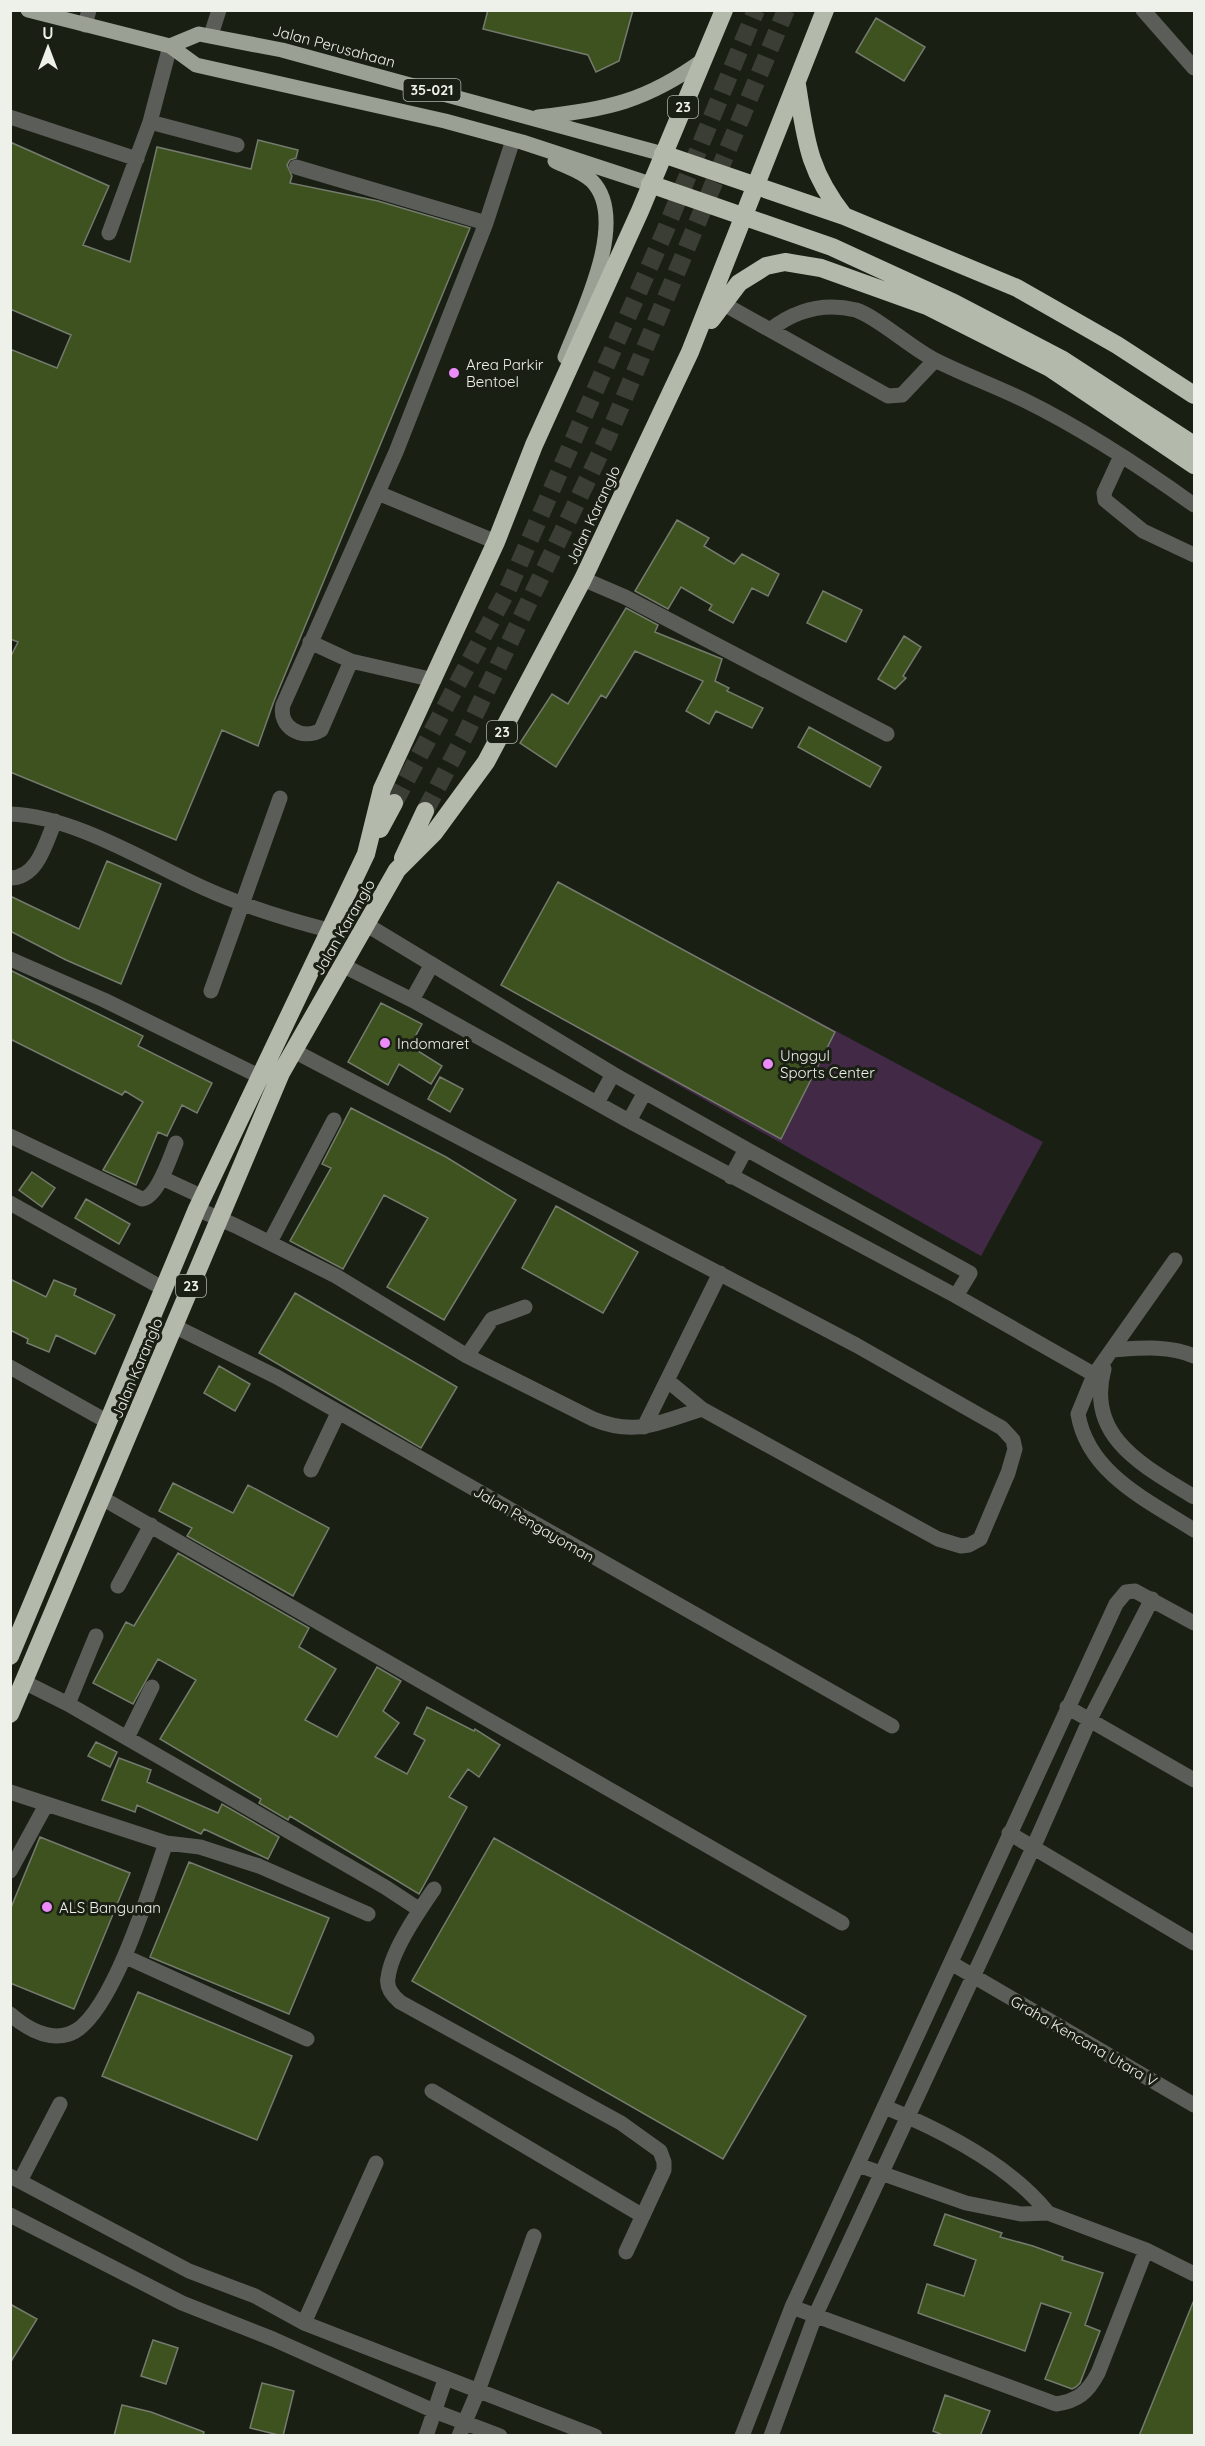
<svg xmlns="http://www.w3.org/2000/svg" width="1205" height="2446" viewBox="0 0 1205 2446" font-family="Quicksand,sans-serif">
  <rect width="100%" height="100%" fill="#1a1f14"/>
  <!-- green -->
  <path fill="#422945" d="M558,882L1043,1142L981,1256L501,985Z"/>
  <!-- building -->
  <path fill="#3e5220" stroke="#747b6d" stroke-width="1.5" d="M488,10H633L619,61L596,72L588,55L483,29Z
    M876,18L925,47L904,81L856,52Z
    M258,140L298,150L296,158L290,160L287,165L292,176L290,183L378,201L470,228L274,701L258,746L222,730L176,840L10,772V658L18,642L10,639V349L57,368L71,335L10,309V142L109,186L83,245L130,262L157,147L251,169Z
    M677,520L709,538L704,546L734,564L742,554L779,574L768,596L752,588L733,623L709,610L712,605L681,587L668,609L635,591Z
    M823,591L862,610L846,642L807,623Z
    M626,608L658,625L655,632L722,659L715,681L729,688L727,691L763,708L752,728L716,711L709,724L686,711L703,681L635,651L606,698L601,695L556,767L520,743L552,694L568,704Z
    M904,636L921,647L903,676L906,678L895,689L878,679Z
    M809,727L881,767L870,787L798,747Z
    M107,861L161,884L121,984L66,960L10,931V896L79,929Z
    M558,882L835,1032L781,1139L501,985Z
    M10,970L143,1036L138,1046L212,1083L197,1113L182,1105L167,1136L158,1132L136,1185L103,1170L143,1102L125,1091L122,1095L10,1039Z
    M381,1003L422,1024L410,1046L442,1066L431,1084L399,1064L388,1085L348,1062Z
    M440,1077L463,1089L450,1112L428,1099Z
    M351,1108L446,1157L516,1200L444,1320L387,1287L428,1218L384,1195L343,1269L290,1241L331,1168L322,1164Z
    M32,1172L55,1188L42,1207L19,1190Z
    M86,1199L130,1224L119,1244L75,1218Z
    M556,1206L638,1252L603,1313L522,1268Z
    M10,1279L46,1297L54,1280L76,1289L74,1295L115,1315L95,1354L56,1335L49,1352L27,1343L28,1339L10,1330Z
    M295,1293L457,1387L421,1448L259,1353Z
    M219,1366L250,1384L235,1411L204,1393Z
    M173,1483L233,1513L248,1485L329,1528L293,1596L187,1536L192,1528L159,1511Z
    M178,1553L309,1628L299,1647L336,1669L305,1720L337,1737L377,1667L401,1681L383,1711L399,1723L375,1757L407,1774L425,1740L414,1734L427,1707L474,1731L475,1729L500,1745L479,1777L468,1769L449,1797L467,1807L419,1894L290,1816L288,1820L259,1803L261,1799L160,1739L196,1680L158,1659L133,1704L93,1683L126,1622L134,1626Z
    M96,1742L117,1752L110,1767L88,1756Z
    M119,1758L151,1770L147,1782L218,1813L222,1804L279,1837L268,1859L204,1829L201,1834L137,1805L135,1812L102,1800Z
    M40,1837L130,1873L74,2009L10,1983V1910Z
    M494,1838L806,2016L723,2159L412,1981Z
    M189,1862L329,1918L289,2014L150,1957Z
    M138,1992L292,2056L257,2140L102,2076Z
    M945,2214L1002,2233L1000,2237L1033,2246L1063,2257L1062,2260L1103,2273L1085,2325L1100,2331L1080,2383L1076,2387L1072,2389L1045,2379L1071,2313L1041,2303L1025,2351L918,2313L927,2284L964,2296L976,2260L934,2245Z
    M1194,2300V2436H1139Z
    M10,2304L37,2319L10,2363Z
    M153,2340L178,2348L166,2384L141,2376Z
    M262,2383L294,2391L283,2436L250,2428Z
    M945,2395L990,2411L980,2436H945L933,2431Z
    M122,2405L151,2412L204,2432L203,2436H114Z"/>
  <g fill="none" stroke-linecap="round" stroke-linejoin="round">
    <!-- highway-tunnel -->
    <path stroke="#3a3e34" stroke-width="18" stroke-dasharray="18 9" stroke-linecap="butt" d="M394,803L508,589L665,231L756,10
      M425,811L466,733L607,439L786,10"/>
    <!-- minor -->
    <path stroke="#5b5e58" stroke-width="15" d="M1143,10L1194,68
      M85,25L89,10
      M211,35L219,10
      M10,117L137,159
      M150,122L237,145
      M296,167L486,223
      M109,233L150,122L170,46
      M722,303L888,396L902,395L935,360
      M771,329C796,310 824,302 856,310C878,317 913,350 937,361C965,375 995,386 1024,400C1083,429 1141,467 1194,505
      M1121,456L1104,493L1105,500L1143,531L1194,555
      M378,493L496,542
      M583,579L625,597L887,734
      M310,642L351,661L434,680
      M351,661L321,730C302,741 278,727 283,705L396,452L486,223L513,140
      M10,814C74,816 148,863 206,889C246,907 286,919 328,930
      M10,878C38,878 46,842 55,821
      M367,925L613,1074L746,1149L731,1177
      M10,959L104,1000L259,1076
      M342,965L412,1000L629,1121L956,1296L1102,1379
      M211,991L280,798
      M412,1000L432,964
      M597,1103L613,1074
      M629,1121L645,1092
      M10,1136L142,1199C158,1197 170,1157 176,1143
      M746,1149L970,1273L956,1296
      M162,1178L203,1197
      M10,1203L164,1289
      M197,1209L236,1226L336,1276L467,1356L593,1419C636,1437 660,1422 702,1409L938,1539L961,1546L969,1545L980,1539L1008,1473L1015,1449L1013,1440L1002,1428L856,1345L294,1051
      M270,1242L334,1120
      M1175,1260L1094,1375L1078,1414C1088,1474 1149,1501 1194,1530
      M174,1326L277,1377L892,1726
      M1113,1350C1141,1348 1168,1345 1194,1356
      M467,1356L492,1319L525,1307
      M10,1367L108,1422
      M1104,1369C1085,1438 1146,1467 1194,1497
      M668,1381L702,1409
      M644,1427L720,1273
      M311,1470L338,1413
      M102,1498L842,1923
      M118,1586L151,1525
      M24,1682L68,1704L385,1887L420,1910
      M68,1704L96,1636
      M1067,1707L1194,1780
      M127,1738L152,1687
      M10,1792L166,1843L200,1847L259,1866L368,1914
      M1009,1833L1194,1943
      M10,1871L46,1805
      M434,1889C419,1911 391,1951 388,1978C386,1987 393,1996 400,2002L621,2123L660,2151L664,2162V2170L626,2252
      M126,1957L307,2039
      M951,1963L1194,2105
      M10,2014C26,2028 47,2041 69,2034C111,2021 151,1884 166,1843
      M432,2091L643,2216
      M885,2107C941,2130 1010,2165 1048,2213
      M858,2165L966,2203L1021,2214L1048,2213L1146,2250L1194,2274
      M10,2176L189,2271L255,2296L304,2323L595,2436
      M20,2181L60,2104
      M10,2215L182,2303L273,2339L434,2411L500,2436
      M792,2307L1056,2404C1078,2401 1088,2392 1098,2373L1146,2250
      M304,2323L376,2163
      M426,2436L445,2380
      M459,2436L478,2391L534,2236
      M742,2436L792,2307L1116,1604L1126,1592L1135,1591L1194,1623
      M771,2436L815,2316L1033,1848L1090,1719L1152,1599"/>
    <!-- major -->
    <path stroke="#9aa094" stroke-width="15" d="M28,10L170,46L196,65L445,121L522,142L650,184
      M170,46L199,34L282,50L663,154
      M538,117C606,110 647,101 703,60
      M555,161C567,167 583,172 592,181C630,220 581,315 565,357"/>
    <!-- highway -->
    <path stroke="#b3baac" stroke-width="18" d="M797,85C806,141 808,170 844,216
      M663,154L844,216L1017,288L1117,345L1194,395
      M650,184L832,247L954,303L1063,360L1194,445
      M711,320L739,283L766,266L785,262L821,268L927,306L1050,368L1194,465
      M380,829L394,803
      M403,858L425,811
      M10,1656L197,1209L366,854L382,789L496,542L534,445L640,211L724,10
      M10,1714L281,1073L397,870L434,833L486,762L583,579L690,352L825,10"/>
  </g>
  <!-- markers -->
  <g fill="#ec8cfb" stroke="#1a1f14" stroke-width="2">
    <circle cx="454" cy="373" r="6"/>
    <circle cx="385" cy="1043" r="6"/>
    <circle cx="768" cy="1064" r="6"/>
    <circle cx="47" cy="1907" r="6"/>
  </g>
  <g text-anchor="middle" dominant-baseline="central" stroke-width="6" stroke-linejoin="round" paint-order="stroke">
    <!-- shield labels -->
    <g fill="#1a1f14" stroke="#aeb2aa" stroke-width="1.5">
      <rect x="403.5" y="79" width="57" height="22" rx="4.5"/>
      <rect x="668" y="96" width="30" height="22" rx="4.5"/>
      <rect x="487" y="721" width="30" height="22" rx="4.5"/>
      <rect x="176" y="1275" width="30" height="22" rx="4.5"/>
    </g>
    <g font-size="14" font-weight="bold" fill="#eef1ea">
      <text x="432" y="90">35-021</text>
      <text x="683" y="107">23</text>
      <text x="502" y="732">23</text>
      <text x="191" y="1286">23</text>
    </g>
    <!-- street labels -->
    <g font-size="15" fill="#eef1ea" stroke="#1a1f14">
      <text transform="translate(334 46) rotate(15)">Jalan Perusahaan</text>
      <text transform="translate(593 515) rotate(-65)">Jalan Karanglo</text>
      <text transform="translate(344 927) rotate(-60)">Jalan Karanglo</text>
      <text transform="translate(137 1368) rotate(-67)">Jalan Karanglo</text>
      <text transform="translate(534 1524) rotate(30)">Jalan Pengayoman</text>
      <text transform="translate(1084 2041) rotate(30)">Graha Kencana Utara V</text>
    </g>
    <!-- poi labels -->
    <g font-size="15" fill="#eef1ea" stroke="#1a1f14" text-anchor="start">
      <text x="466" y="364">Area Parkir<tspan x="466" dy="17">Bentoel</tspan></text>
      <text x="397" y="1043">Indomaret</text>
      <text x="780" y="1055">Unggul<tspan x="780" dy="17">Sports Center</tspan></text>
      <text x="59" y="1907">ALS Bangunan</text>
    </g>
  </g>
  <!-- border -->
  <rect width="1205" height="2446" fill="none" stroke="#eef1ea" stroke-width="24"/>
  <!-- north arrow -->
  <g transform="translate(48 48)" stroke="#1a1f14" stroke-width="4.5" paint-order="stroke">
  <path d="M0-4.5L10 22L0 15L-10 22Z" fill="#eef1ea"/>
  <text y="-9" font-size="16" font-weight="bold" text-anchor="middle" fill="#eef1ea">U</text>
  </g>
</svg>
